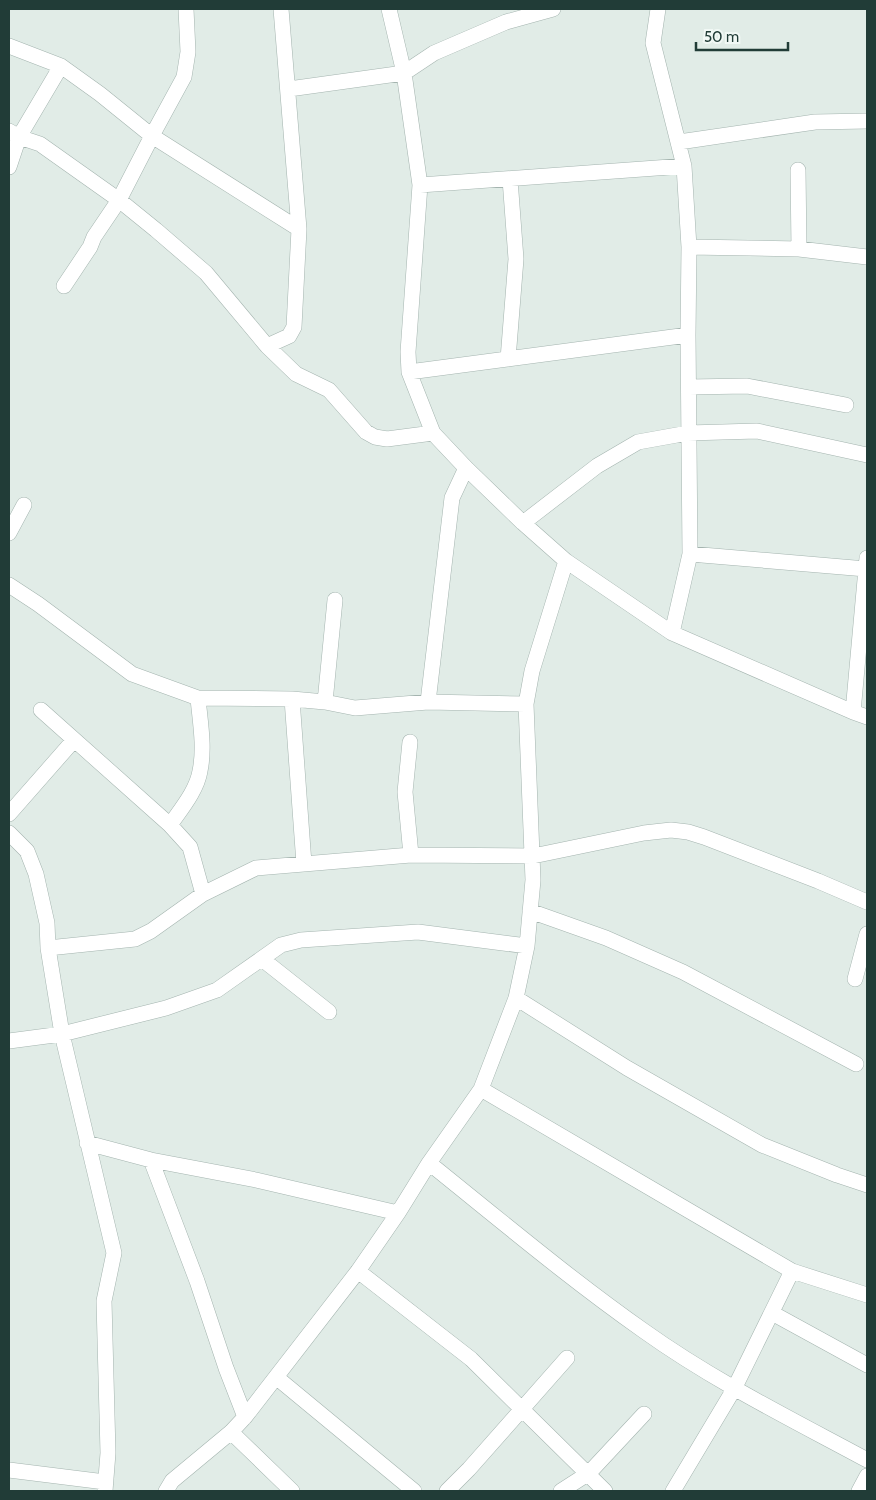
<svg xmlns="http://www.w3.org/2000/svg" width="876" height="1500" viewBox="0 0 876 1500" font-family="Cabin,sans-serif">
  <rect width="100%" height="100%" fill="#e1ece7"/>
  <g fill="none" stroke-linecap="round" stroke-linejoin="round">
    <!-- minor casing -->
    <g stroke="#a4b4af" stroke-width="16">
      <path id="minor" d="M389,9L404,73L420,185L408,352L409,372L433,433L466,468L523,523L566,561L672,633L853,712L867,717
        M658,9L653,43L684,166L689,247L688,335L690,554L672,633
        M9,46L61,66L100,94L152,136L299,229
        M289,89L404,73L434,53L506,22L553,9
        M9,131L19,137L40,144L119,200L156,230L206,273L267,346L296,374L329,390L366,432L375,437L387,439L433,433
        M679,142L815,122L867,121
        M9,167L19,137L61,66
        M798,170L799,249
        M420,185L684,166
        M689,247L799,249L867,257
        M64,286L90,247L94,237L119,200L154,132L184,77L188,52L186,9
        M267,346L289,336L294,327L299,229L281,9
        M508,359L516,259L510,179
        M409,372L688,335
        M689,387L747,386L846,405
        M523,523L597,466L638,442L688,433L757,431L867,455
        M9,533L24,505
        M690,554L866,569
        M9,585L38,604L132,674L198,698L292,699L325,702L355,708L428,702L526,704
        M292,699L304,864
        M325,702L335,600
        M428,702L452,498L466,468
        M41,710L170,825L190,847L203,894
        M853,712L867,558
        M410,742L405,792L411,855
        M9,814L74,740
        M170,825C181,809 197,790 200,771C205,747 200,721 198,698
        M9,833L27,851L36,874L47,923L48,948L62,1034L114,1253L104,1301L108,1453L105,1491
        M530,911L606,938L683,972L856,1064
        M48,948L135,939L151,931L203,894L256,868L411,855L533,856L644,833L671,830L688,832L704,837L818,881L867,902
        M262,959L329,1012
        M855,979L867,934
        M516,998L627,1068L762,1145L837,1175L867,1185
        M9,1041L62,1034L166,1008L217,990L281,945L301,940L418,932L527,946
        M481,1089L792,1271L867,1295
        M87,1143L151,1160L256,1180L398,1213
        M151,1160L197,1281L226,1368L245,1417
        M429,1163C500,1220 570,1279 644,1331C714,1381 791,1419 867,1460
        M358,1271L471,1359L605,1491
        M772,1313L867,1365
        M276,1377L414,1491
        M231,1432L292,1491
        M9,1470L105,1482
        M166,1491L172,1481L231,1432L245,1417L358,1271L398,1213L429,1163L481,1089L516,998L527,946L533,880L526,704L532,671L566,561
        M447,1491L469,1469L567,1358
        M561,1491L589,1473L644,1414
        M673,1491L734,1389L792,1271
        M859,1491L867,1476"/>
    </g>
    <!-- minor -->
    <use href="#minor" stroke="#fff" stroke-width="15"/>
  </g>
  <!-- border -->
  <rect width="876" height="1500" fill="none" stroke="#213c37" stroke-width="20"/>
  <!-- scale -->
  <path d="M696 42v8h92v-8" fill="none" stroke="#213c37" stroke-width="2.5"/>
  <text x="704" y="42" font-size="15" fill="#213c37" stroke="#f1f8f5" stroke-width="4" paint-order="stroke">50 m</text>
</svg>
